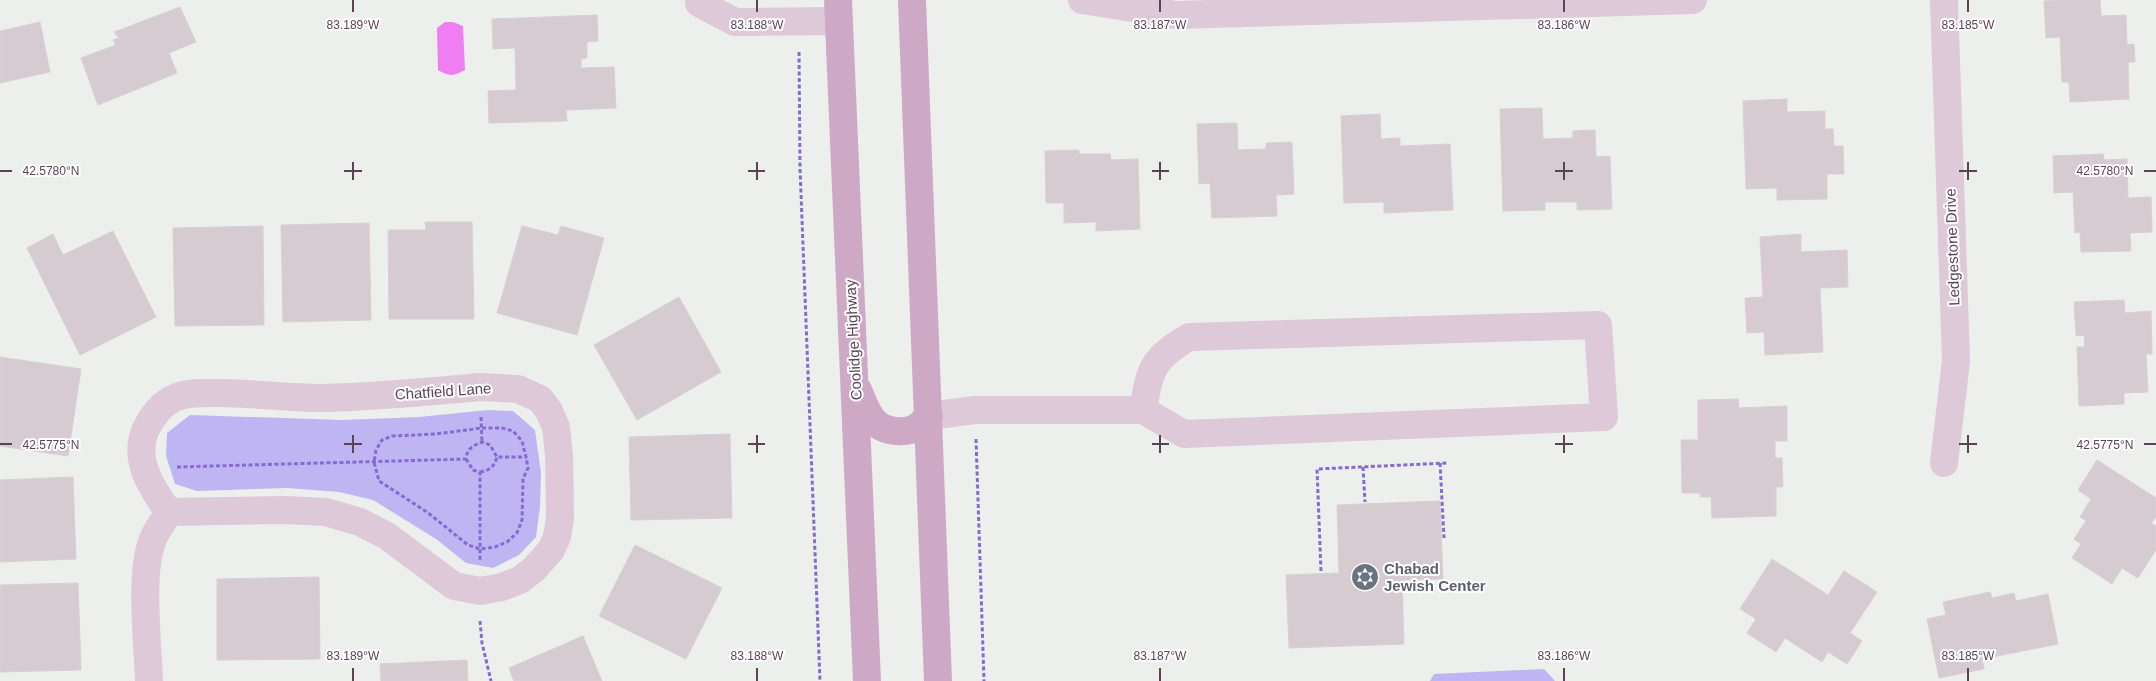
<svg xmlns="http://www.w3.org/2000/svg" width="2156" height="681" viewBox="0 0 2156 681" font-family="Helvetica,sans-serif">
  <rect width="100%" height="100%" fill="#edefec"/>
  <!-- green -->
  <path fill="#beb5f2" d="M488,410L513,411L535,430L541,473L540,506L536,537L519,555L493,568L466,563L436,539L373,500L339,492L287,488L197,491L175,484L166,456L167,433L190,415L343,420L419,417Z
    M1544,669L1555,681H1430L1434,674Z"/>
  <!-- water -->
  <path fill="#ef7ef3" d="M445,22H453L463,26L465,70C454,76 450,77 438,70L437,28Z"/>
  <!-- building -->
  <path fill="#d5cbd0" stroke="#d9cfd4" d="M2059,0H2100L2101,16L2126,15L2127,45L2134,44L2135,62H2128L2129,99L2070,102L2069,82H2062L2060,37L2046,38L2044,1Z
    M180,7L196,42L169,53L177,73L98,105L81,58L116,45L113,40L119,38L114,32Z
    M597,15L598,41L587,42V58L581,59V68L614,67L616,108L566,110L567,121L489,123L488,91L516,90L515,48L493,49L492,19Z
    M40,22L50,72L0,83V31Z
    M1787,99V112L1825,111V129H1833L1834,146H1843L1844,174H1827V199L1777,200V188L1746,189L1743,101Z
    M1542,108L1543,139L1573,138V131L1595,130L1596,157L1610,156L1612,209L1577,210V202H1545V210L1503,211L1500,109Z
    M1380,114L1381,139L1400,138V146L1450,144L1453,210L1384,213V202L1344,203L1341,116Z
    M1237,123L1238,150L1266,149V143L1292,142L1294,194L1276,195L1277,216L1212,218L1210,183L1199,184L1197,124Z
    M1079,150V154H1110L1111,160L1138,159L1140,229L1096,231V222L1064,223V203H1046L1045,151Z
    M2103,154L2104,160L2127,159L2128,198L2151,197L2152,232L2130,233L2131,251L2081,252L2080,232L2075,233L2073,192L2054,193L2053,156Z
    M425,222H472L474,319H389L388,230H426Z
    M369,223L371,320L283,322L281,225Z
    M263,226L264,325L175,326L173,228Z
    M522,226L558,235L561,226L604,238L577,335L497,313Z
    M113,231L156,317L80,355L27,248L53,234L63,255Z
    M1801,234V252L1847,250L1848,287L1820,288L1823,352L1765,355L1764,332L1747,333L1745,298L1763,297L1760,237Z
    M679,297L721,372L637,420L594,345Z
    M2124,300L2125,313L2151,311L2152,354H2146L2148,392L2124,393V404L2079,406L2077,347H2085L2084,335L2076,336L2074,302Z
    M0,357L81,369L68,456L0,446Z
    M1738,399L1739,408L1787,406V441H1775V458H1782L1783,487H1776V516L1712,518L1711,497H1700V493H1682L1681,440H1698V400Z
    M730,434L732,518L631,520L629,437Z
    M2097,460L2156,498V517L2151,523L2156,526V550L2138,578L2122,568L2112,584L2072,558L2081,544L2074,539L2086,521L2080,517L2091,499L2078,490Z
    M73,477L76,559L0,562V480Z
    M1440,501L1443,579L1402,580L1404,644L1289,648L1286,575L1339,573L1337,505Z
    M635,545L722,588L686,659L599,616Z
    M1772,559L1828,595L1844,571L1877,592L1850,633L1862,641L1847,664L1828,652L1822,662L1785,638L1776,652L1747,633L1756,619L1740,609Z
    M319,577L320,659L217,660V579Z
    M78,583L81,670L0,672V585Z
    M1990,592L1992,598L2014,593L2016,601L2048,594L2058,644L1982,659L1984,669L1939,678L1927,619L1946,615L1943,602Z
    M583,636L602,681H514L509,668Z
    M467,660L468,681H381L380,664Z"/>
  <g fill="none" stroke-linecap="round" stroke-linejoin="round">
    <!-- path -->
    <path stroke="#866ad3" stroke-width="3" stroke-dasharray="4 2.5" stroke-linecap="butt" d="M799,52L800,168L820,681
      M481,417L482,442
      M482,428H502L513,431L522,441L526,457L528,468L523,479L522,520L517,533L507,542L495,547L480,549L468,545L427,512L379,481L374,462L376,450L382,440L392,436L436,434Z
      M976,439L984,681
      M466,459L473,470L480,472V560
      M1440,463L1444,538
      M177,467L466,459C467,449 472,446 482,442L490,445L497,457H527
      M1363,467L1365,502
      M480,472C490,470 494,467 497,457
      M1321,571L1317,469L1447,463
      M480,621L482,643L491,681"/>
    <!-- minor -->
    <path stroke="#dec9d9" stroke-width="28" d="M699,0V3L735,22L839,21
      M1082,0L1176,15L1693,0
      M480,387L518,389L540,399L549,411L556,427L559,456L560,518L557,537L551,550L534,569L520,580L502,587L480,591L454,586L387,536L360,522L326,512L286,510L169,512C152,489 132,459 146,429C152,416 163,402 177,397C190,392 205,393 219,393C253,393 287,398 321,398C374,397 427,392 480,387Z
      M929,416L975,410H1143L1184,434L1604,417L1598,325L1189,337C1152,359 1150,369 1143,410
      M1944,463L1956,361L1944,0
      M149,681C148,644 139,572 153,539C157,529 164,521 169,512"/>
    <!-- major -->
    <path stroke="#cea9c5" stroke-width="28" d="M838,0L867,681
      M912,0L938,681
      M858,390C863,401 867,416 877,424C887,432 906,434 917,427C922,424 925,419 929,416"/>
  </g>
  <!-- ticks -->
  <path fill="none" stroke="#5b4355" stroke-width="2" d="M353,0V12M757,0V12M1160,0V12M1564,0V12M1968,0V12M353,162V180M757,162V180M1160,162V180M1564,162V180M1968,162V180M0,171H12M344,171H362M748,171H765M1152,171H1169M1555,171H1573M1959,171H1977M2144,171H2156M353,435V453M757,435V453M1160,435V453M1564,435V453M1968,435V453M0,444H12M344,444H362M748,444H765M1152,444H1169M1555,444H1573M1959,444H1977M2144,444H2156M353,668V681M757,668V681M1160,668V681M1564,668V681M1968,668V681"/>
  <!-- icons -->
  <defs>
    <g id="synagogue-disc" transform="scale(1.4375)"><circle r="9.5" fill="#6b7280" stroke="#fff"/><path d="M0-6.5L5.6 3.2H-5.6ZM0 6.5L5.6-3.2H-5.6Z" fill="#fff"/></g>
  </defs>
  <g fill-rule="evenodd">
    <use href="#synagogue-disc" x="1365" y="577"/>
  </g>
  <g text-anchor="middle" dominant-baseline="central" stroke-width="4" stroke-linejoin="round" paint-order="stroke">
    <!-- street labels -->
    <g font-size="15" fill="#5b4355" stroke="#fff">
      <text transform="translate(1952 247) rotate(-92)">Ledgestone Drive</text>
      <text transform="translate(853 340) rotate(-93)">Coolidge Highway</text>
      <text transform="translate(443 391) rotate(-4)">Chatfield Lane</text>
    </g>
    <!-- worship labels -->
    <g font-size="15" font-weight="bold" fill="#5b616d" stroke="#fff" text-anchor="start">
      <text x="1384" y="568">Chabad<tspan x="1384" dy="17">Jewish Center</tspan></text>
    </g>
  </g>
  <g font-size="12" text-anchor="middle" fill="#5b4355" stroke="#fff" stroke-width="4" stroke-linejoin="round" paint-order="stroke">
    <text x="353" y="29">83.189°W</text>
    <text x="757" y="29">83.188°W</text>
    <text x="1160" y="29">83.187°W</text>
    <text x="1564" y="29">83.186°W</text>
    <text x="1968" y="29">83.185°W</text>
    <text x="51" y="175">42.5780°N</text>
    <text x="2105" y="175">42.5780°N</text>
    <text x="51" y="449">42.5775°N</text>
    <text x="2105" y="449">42.5775°N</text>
    <text x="353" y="660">83.189°W</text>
    <text x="757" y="660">83.188°W</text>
    <text x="1160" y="660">83.187°W</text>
    <text x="1564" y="660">83.186°W</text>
    <text x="1968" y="660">83.185°W</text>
  </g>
</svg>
